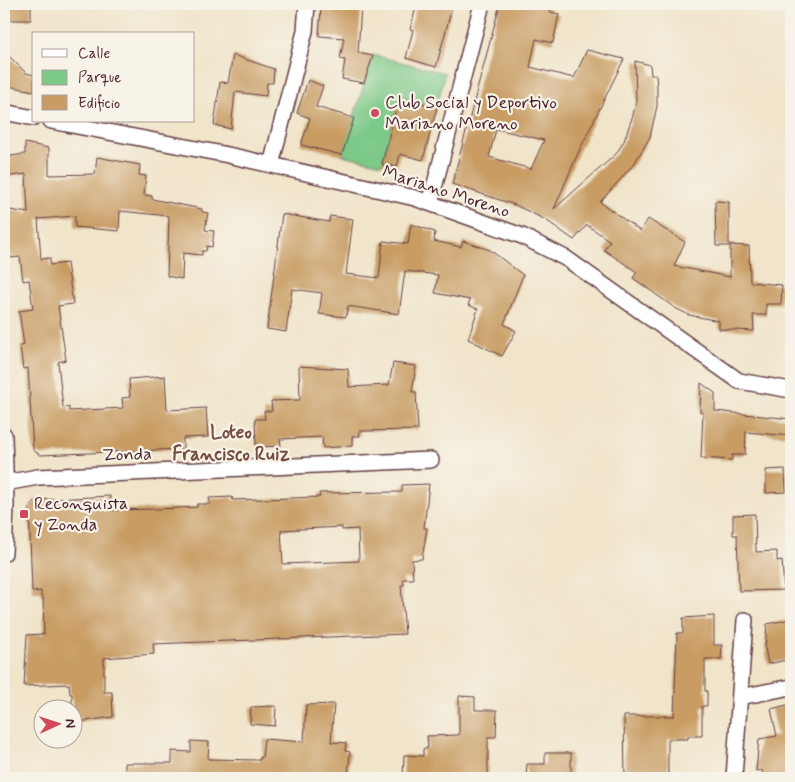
<svg xmlns="http://www.w3.org/2000/svg" width="795" height="782" viewBox="0 0 795 782" font-family="Mynerve,sans-serif">
  <rect width="100%" height="100%" fill="#f7f3e8"/>
  <filter id="ink" filterUnits="userSpaceOnUse"><feTurbulence type="fractalNoise" baseFrequency=".02" numOctaves="2"/><feDisplacementMap in="SourceGraphic" scale="10" xChannelSelector="R" yChannelSelector="G"/><feConvolveMatrix kernelMatrix="1 2 1 2 8 2 1 2 1" color-interpolation-filters="sRGB"/></filter>
  <filter id="wash" filterUnits="userSpaceOnUse"><feTurbulence type="fractalNoise" baseFrequency=".0096" numOctaves="4" result="noise"/><feDisplacementMap in="SourceGraphic" scale="20" xChannelSelector="R" yChannelSelector="G"/><feGaussianBlur stdDeviation="1.12" result="paint"/><feColorMatrix in="noise" values="0 0 0 0 0 0 0 0 0 0 0 0 0 0 0 0 0 1.4 0 .05"/><feComposite in="paint" operator="in"/></filter>
  <g filter="url(#wash)">
    <rect width="100%" height="100%" fill="#f0e4c9"/>
    <!-- green -->
    <path fill="#7cc988" stroke="#63745a" d="M373,55L445,73L437,107L399,98L382,164L342,155Z"/>
    <g id="blocks">
      <!-- building -->
      <path fill="#c89c64" fill-rule="evenodd" d="M4,4H31V20H4Z
        M332,4H357L361,6L358,53L373,56L364,83L342,79L345,60L340,59L344,38L319,36L321,8L332,9Z
        M417,4H453L436,67L406,58L413,30L410,29Z
        M500,4H552L550,12L559,14L553,43L536,39L530,67L574,78L587,50L624,59L579,151L554,209L616,154L624,141L633,115L636,102L635,61L650,65L651,75H656L657,89V106L650,137L634,164L600,202L640,231L648,219L685,242L674,266L730,277V245L749,246L750,282L782,285L781,304H766V315H753L754,331L719,329V321L689,315L675,308L633,278L637,272L604,250L610,241L587,225L574,240L546,220L515,205L452,184ZM496,129L544,140L531,169L489,157Z
        M4,51L26,73L34,75V91L8,86L4,80Z
        M233,55L274,69L273,83H267L266,96L235,92L231,129L214,125L220,82L228,83Z
        M308,80L323,86L316,107L354,118L342,155L301,145L310,118L297,113Z
        M399,97L437,107L423,160L400,154L397,167L382,164Z
        M25,143L49,148V175L95,174L97,157L140,165L139,175L146,176L144,195L152,196V199L202,209V212L208,213L205,230L214,231L212,247L207,246L206,251H202V255L183,253L182,279L167,276L169,216L120,211L119,231L75,227V216L38,219L41,259L50,258V265L67,263L73,304L58,306L66,360L58,362L63,408L69,407V411L123,408L122,398L130,397L129,379L165,376L167,410L206,408L208,437L183,438V449L40,455L33,450L28,368L23,369L20,346L24,345L19,311L33,309L29,280L23,281L20,257L10,258L4,213V209L28,213L26,174L4,177V157L25,154Z
        M715,201L729,202V246H716Z
        M282,214L329,222L330,216L353,219L346,274L379,278L383,241L408,244L411,224L435,232L434,241L461,247L463,241L490,250L523,275L504,324L516,331L502,356L468,339L478,309L468,305L470,300L435,293L438,275L405,271L399,314L348,306L346,317L319,314L322,293L292,289L286,332L267,329Z
        M393,363L416,366L412,392H416L418,430L359,431L360,436H352V446L323,448L322,437L280,439L281,446L256,447L255,419H265L264,411H272L271,401L300,400L299,366L348,369L349,387L389,385Z
        M701,383L715,393V411L791,419V436L746,432L745,455H732V460L701,458L703,412H700Z
        M785,469L786,492L766,493V470Z
        M429,484L424,528H427L422,559L412,560L413,579H403L404,585H401L405,634L153,644L154,654L104,658V692H112L113,717L72,723V694H70L69,684L24,686L27,635L44,634L43,597H41V591L32,592L29,508L36,500L110,496L111,510L158,509L197,507V504H210L209,498L232,497L233,500L320,497L319,493L402,492V485ZM342,527V530L358,529L359,561L283,564L281,530Z
        M755,514L756,552L777,551V561L782,560L784,590L739,591L737,535H733V515Z
        M714,616V645H722L721,659H705V691H707V706H702V736H688V739H668V778H625L624,716H674L677,633H683V618Z
        M791,619V659L768,664L765,648L767,624Z
        M459,696L475,697V710H497L496,737H488V778H403L404,755L423,756V749L428,748L427,736L459,735Z
        M334,704L331,742L346,743L345,751L350,752L348,778H125V763H172V751L191,752V741L209,742L208,759L260,760V757L262,758L264,739L304,742L306,705Z
        M791,704V778H763L762,770L756,771L759,739L777,736L771,709Z
        M276,706L275,726L250,724L251,707Z
        M545,753H571V778H526L527,764H545Z"/>
    </g>
  </g>
  <g filter="url(#ink)">
    <use href="#blocks" fill-opacity="0" stroke="#633d43" stroke-width="1"/>
    <g fill="none" stroke-linecap="round" stroke-linejoin="round">
      <!-- street casing -->
      <g stroke="#633d43" stroke-width="18">
        <path id="street" d="M4,112L34,118
          M51,121L228,155L415,198L522,236L567,259L739,381L791,390
          M271,165L305,31L307,4
          M430,203L482,4
          M4,435L6,506L4,553
          M5,483L38,477L431,460
          M740,697L791,687
          M734,778L745,620"/>
      </g>
      <!-- street -->
      <use href="#street" stroke="#fff" stroke-width="15"/>
    </g>
  </g>
  <!-- markers -->
  <g fill="#d1495b" stroke="#f7f3e8" stroke-width="2">
    <circle cx="375" cy="113" r="5"/>
    <rect x="19" y="509" width="10" height="10" rx="2.5"/>
  </g>
  <g text-anchor="middle" dominant-baseline="central" stroke-width="4.5" stroke-linejoin="round" paint-order="stroke">
    <!-- poi labels -->
    <g font-size="18" fill="#4a1f2b" stroke="#f7f3e8" text-anchor="start">
      <text x="385" y="103">Club Social y Deportivo<tspan x="385" dy="21">Mariano Moreno</tspan></text>
      <text x="34" y="504">Reconquista<tspan x="34" dy="21">y Zonda</tspan></text>
    </g>
    <!-- street labels -->
    <g font-size="18" fill="#4a1f2b" stroke="#f7f3e8">
      <text transform="translate(446 192) rotate(18)">Mariano Moreno</text>
      <text transform="translate(127 455) rotate(-2)">Zonda</text>
    </g>
    <!-- neighbourhood labels -->
    <g font-size="19" font-weight="bold" fill="#764b3f" stroke="#f7f3e8">
      <text x="231" y="432">Loteo<tspan x="231" dy="22">Francisco Ruiz</tspan></text>
    </g>
  </g>
  <!-- margin -->
  <rect width="795" height="782" fill="none" stroke="#f7f3e8" stroke-width="20"/>
  <!-- legend -->
  <rect x="32" y="32" width="162" height="90" fill="#f7f3e8" stroke="#b29e9c"/>
  <rect x="42" y="49" width="25" height="8" fill="#ffffff" stroke="#b29e9c"/>
  <text x="78" y="58" font-size="15" fill="#4a1f2b">Calle</text>
  <rect x="42" y="70" width="25" height="15" fill="#7cc988" stroke="#b29e9c"/>
  <text x="78" y="82" font-size="15" fill="#4a1f2b">Parque</text>
  <rect x="42" y="95" width="25" height="15" fill="#c89c64" stroke="#b29e9c"/>
  <text x="78" y="108" font-size="15" fill="#4a1f2b">Edificio</text>
  <!-- north arrow -->
  <g transform="translate(58 724) rotate(87)"><circle r="24" fill="#f7f3e8" stroke="#b29e9c"/>
  <path d="M0-4L9 19L0 12L-9 19Z" fill="#d1495b"/>
  <text y="-8" font-size="14" font-weight="bold" text-anchor="middle" fill="#4a1f2b">N</text>
  </g>
</svg>
